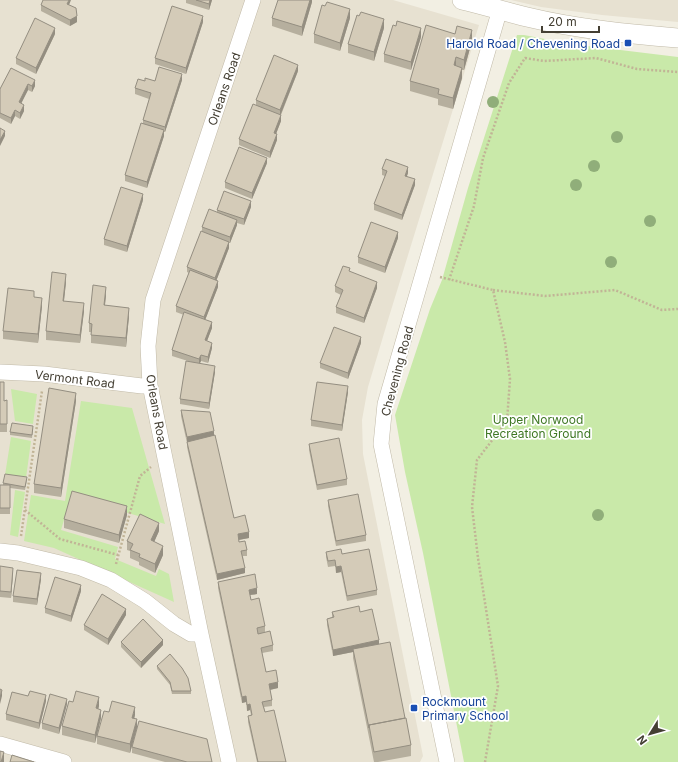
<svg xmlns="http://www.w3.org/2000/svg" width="678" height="762" viewBox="0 0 678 762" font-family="Inter,sans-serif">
  <rect width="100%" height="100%" fill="#f2efe3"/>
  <!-- residential -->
  <path fill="#e7e1d1" d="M0,0H393L479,25L388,320L368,387L362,420L363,454L423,756L420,762H0Z
    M511,0H678V22L602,15L541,7Z"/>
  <!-- green -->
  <path fill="#c9e9a9" d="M517,35H524L571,44L678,57V762H464L423,553L405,472L395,415L430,309L442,280L468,188Z
    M11,389L37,394L33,424L15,421Z
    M81,401L132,408L165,524L71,496L61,530L118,547L115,559L156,576L159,569L169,574L174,602L54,548L24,541L31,495L65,501Z
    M11,437L31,441L26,478L5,475Z
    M15,490L25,492L18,537L10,535Z"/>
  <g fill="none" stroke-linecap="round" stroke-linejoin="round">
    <!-- minor casing -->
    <g stroke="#c1baa8" stroke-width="16">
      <path id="minor" d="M0,372L44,374L142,386L150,385
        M0,551L18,553L81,568L111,580L145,601L174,624L191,634H201
        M0,744L64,762
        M229,762L201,634L150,385L148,346L153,300L253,0
        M447,762L381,444L385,404L500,9"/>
    </g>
    <!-- tertiary casing -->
    <g stroke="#c1baa8" stroke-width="20">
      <path id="tertiary" d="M462,0C484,5 506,12 527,17C577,29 628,34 678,38"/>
    </g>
    <!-- path -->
    <path stroke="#c1b496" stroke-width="2.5" stroke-dasharray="2 2" stroke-linecap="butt" d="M440,277L493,290L505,342L510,379L507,421L477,460L472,507L478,558L498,686L485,762
      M449,280L474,206L483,158L509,83L525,58L544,61L596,58L637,69L678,72
      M493,290L545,296L615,290L662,310L678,309
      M25,510L60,539L118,555
      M21,536L42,391
      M116,564L140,476L151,467"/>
    <!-- minor -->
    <use href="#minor" stroke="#fff" stroke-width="15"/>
    <!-- tertiary -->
    <use href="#tertiary" stroke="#fff" stroke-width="19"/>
  </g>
  <!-- trees -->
  <g fill="#90ae7a">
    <circle cx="493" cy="102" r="6"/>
    <circle cx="617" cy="137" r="6"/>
    <circle cx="594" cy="166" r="6"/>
    <circle cx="576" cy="185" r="6"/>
    <circle cx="650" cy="221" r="6"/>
    <circle cx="611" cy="262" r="6"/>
    <circle cx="598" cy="515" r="6"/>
  </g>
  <!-- wall -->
  <path fill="#b6af9e" d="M186,0H212L209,10L186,3Z
    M312,0V2L302,36L272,26V18Z
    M41,5H69L77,22L70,26L41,11Z
    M350,18L340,51L314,43V34Z
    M203,22L186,74L155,64V58Z
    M384,28L374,61L348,53V44Z
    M55,34L36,74L16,64V58Z
    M421,37L411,70L384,62V54Z
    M472,41L464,70H462V78L453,109L438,105V99L410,91V81Z
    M11,68L35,86L32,92L28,90L21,103L24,111L20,119L15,116L11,124L0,118V89Z
    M298,71L281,115V121L276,134L277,140L270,158L239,145V139L256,105V100Z
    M182,80L165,132H164V136L147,188L125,181V175L143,124V120L149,99L135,94V88L145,81Z
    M267,163L252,199L225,188V182Z
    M382,169L408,173L407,176L415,185L402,220L374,210V204L385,176L382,175Z
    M143,200L127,252L104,245V239Z
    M251,207L244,225L237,223V225L230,243H229V248L216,281L218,287L205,320L212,328L207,341L212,348L208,363L201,361L200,363L215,372L209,409L180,404V399L191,362L172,356V350L184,315L176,312V306L189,273L187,272V267L202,231V227L217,212V210Z
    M398,238L385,273L358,263V257Z
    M350,272L377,288L364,323L336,313V307L341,295L335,292V286Z
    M66,282L64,301L84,311L80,343L46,340V331Z
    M106,295L105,305L129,316L126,347L91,343V332H89V323Z
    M34,297L42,306L38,343L3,339V331Z
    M361,343L348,379L320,368V363Z
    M0,382L4,401L7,400V432H0Z
    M348,392L342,431L311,426V420Z
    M76,401L61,497L34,493V484Z
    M181,410L214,436L234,518L249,538L239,540V542L247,550V556H243L245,573L217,580L187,447V443L181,416Z
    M33,429L32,438L10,435V432Z
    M309,444L347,479V485L317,490L309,450Z
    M27,480L25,490L10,488V514H0V485H3V483Z
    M328,500L366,535V541L336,546L328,506Z
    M127,515L119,543L64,528V519Z
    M159,531L154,542L163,555L155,573L139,565V562L130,558V551L127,550V541Z
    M326,552L342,554L377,590V595L347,601L341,572L336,573L335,566L328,567L326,557Z
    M0,566L13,573L11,598L0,597Z
    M41,579L37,605L13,602V596Z
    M218,582L257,594L250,595L251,600L265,626V632L273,645V651L262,653L266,672L278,688L270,690L272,700V706L264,707L265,712L286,762H257L248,722V716L251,715L250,710L247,711L246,702L242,703L218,588Z
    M81,591L71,622L45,613V608Z
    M332,612H360L379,645L405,718L411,745V756L378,762H374L353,658V652L333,656L327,625V619L332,617Z
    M126,615L108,645L84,630V625Z
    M121,642L163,645L141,668L121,647Z
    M157,666L191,691V694H172L170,685L157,669Z
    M46,701L39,729L6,720V714Z
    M73,702L99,706L98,709L101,718L95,743L62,735V726Z
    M67,704L59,734L42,729V723Z
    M135,715L134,719L137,728L130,753L97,744V736Z
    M132,747L212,762H165L132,753Z"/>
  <!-- shaded-wall -->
  <path fill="#948e81" d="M69,0H71L67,10V4Z
    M210,0H212L209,10V4Z
    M310,0H312V2L302,36V27Z
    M350,9V18L340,51V43Z
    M77,16V22L70,26V20Z
    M203,16V22L186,74V68Z
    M384,19V28L374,61V52Z
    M55,28V34L36,74V68Z
    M421,28V37L411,70V62Z
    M472,30V41L464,70V60Z
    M456,57V68L454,65Z
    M298,65V71L280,116V110Z
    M462,68V78L453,109V98Z
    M182,74V80L165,132V127Z
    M35,80V86L32,92V86Z
    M28,84V90L19,108V102Z
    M24,105V111L20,119V113Z
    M15,110V116L11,124V118Z
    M281,115V121L274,139V133Z
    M164,130V136L147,188V182Z
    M5,131V136L0,146V140Z
    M277,134V140L270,158V152Z
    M267,158V163L252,199V193Z
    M408,167V173L405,181V176Z
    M415,179V185L402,220V215Z
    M143,194V200L127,252V246Z
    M251,201V207L244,225V219Z
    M237,220V225L230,243V237Z
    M398,232V238L385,273V267Z
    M229,242V248L215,284V278Z
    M66,274V282L63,309V301Z
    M218,281V287L204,323V317Z
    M377,282V288L364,323V318Z
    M106,287V295L104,313V305Z
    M42,298V306L38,343V334Z
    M84,303V311L80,343V335Z
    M129,308V316L126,347V338Z
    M212,322V328L205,346V340Z
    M361,337V343L348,379V373Z
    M212,343V348L208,363V357Z
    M201,355V361L199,365V359Z
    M215,366V372L209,409V403Z
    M348,386V392L342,431V425Z
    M76,393V401L61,497V488Z
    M214,431V437L187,443V437Z
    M127,506V515L119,543V535Z
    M159,523V531L151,549V540Z
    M249,532V538L238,540V534Z
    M163,546V555L155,573V564Z
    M341,566V572L336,573V567Z
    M13,568V573L11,598V592Z
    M245,568V573L217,580V574Z
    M41,573V579L37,605V599Z
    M81,585V591L71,622V616Z
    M257,588V594L249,595V590Z
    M126,609V615L108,645V639Z
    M163,640V645L141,668V662Z
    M379,640V646L353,649V652L333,656V650Z
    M278,682V688L269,690V684Z
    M2,690V696L0,704V698Z
    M46,695V701L39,729V723Z
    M246,696V702L242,703V697Z
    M99,697V706L96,717V708Z
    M67,699V704L59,734V728Z
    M250,704V710L247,711V705Z
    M135,707V715L132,727V718Z
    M101,710V718L95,743V735Z
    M137,719V728L130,753V744Z
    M4,752V762H1Z"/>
  <!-- building -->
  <path fill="#d4cbb8" stroke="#948e81" d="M43,0H69L67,4L76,8L77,16L70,20L41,5Z
    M196,0H210L209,4Z
    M278,0H310L302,27L272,18Z
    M327,2L350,9L340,43L314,34L322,5L325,6Z
    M172,6L203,16L186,68L155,58Z
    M361,12L384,19L374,52L348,44L357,15L359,16Z
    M35,18L55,28L36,68L16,58Z
    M397,21L421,28L411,62L384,54L393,25L396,26Z
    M426,25L455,34L457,26L472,30L464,60L456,57L454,65L462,68L453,98L438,94L439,89L410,81Z
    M274,55L298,65L280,110L256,100Z
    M159,67L182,74L165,127L143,120L151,93L135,88L138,79L145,81V78L155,81Z
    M11,68L35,80L32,86L28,84L19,102L24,105L20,113L15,110L11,118L0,113V89Z
    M253,104L281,115L274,133L277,134L270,152L239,139Z
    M141,123L164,130L147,182L125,175Z
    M0,128L5,131L0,140Z
    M239,147L267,158L252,193L225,182Z
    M386,159L408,167L405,176L415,179L402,215L374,204L387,171L382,169Z
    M121,187L143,194L127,246L104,239Z
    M224,191L251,201L244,219L217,210Z
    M209,209L237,220L230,237L202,227Z
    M371,222L398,232L385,267L358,257Z
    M201,231L229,242L215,278L187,267Z
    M343,266L350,268L349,271L377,282L364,318L336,307L343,290L335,286Z
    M190,270L218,281L204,317L176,306Z
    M52,272L66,274L63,301L84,303L80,335L46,331Z
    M93,285L106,287L104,305L129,308L126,338L91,335L92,324L89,323Z
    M8,288L34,291V297L42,298L38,334L3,331Z
    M184,312L212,322L205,340L212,343L208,357L201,355L199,359L172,350Z
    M334,327L361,337L348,373L320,363Z
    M186,361L215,366L209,403L180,399Z
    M0,382H4V401L7,400V424H0Z
    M317,382L348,386L342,425L311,420Z
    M49,388L76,393L61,488L34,484Z
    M181,410L210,412L214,431L187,437Z
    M12,423L33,426L32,435L10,432Z
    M215,435L234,518L245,515L249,532L238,534L239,542L245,541L247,550L241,551L245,568L217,574L187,442Z
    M339,438L347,479L317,485L309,444Z
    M5,474L27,477L25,487L3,483Z
    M0,485H10V508H0Z
    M72,491L127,506L119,535L64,519Z
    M358,494L366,535L336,541L328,500Z
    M140,514L159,523L151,540L163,546L155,564L139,557L140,554L130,550L133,544L127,541Z
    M341,549L342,554L369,549L377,590L347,596L341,566L336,567L335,560L328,561L326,552Z
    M0,566L13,568L11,592L0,591Z
    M17,570L41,573L37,599L13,596Z
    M255,574L257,588L249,590L251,600L259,598L265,626L257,628L258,634L270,631L273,645L261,648L266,672L276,670L278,682L269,684L272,700L262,702L265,712L274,710L286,762H258L248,716L252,715L250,704L247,705L246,696L242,697L218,582Z
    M55,577L81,585L71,616L45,608Z
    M102,594L126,609L108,639L84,625Z
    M359,606L360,612L372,609L379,640L333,650L327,619L334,617L332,612Z
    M143,619L163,640L141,662L121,642Z
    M390,642L405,718L369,725V728L353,649Z
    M170,654L182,668L188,678L191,691H172L170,682L157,666Z
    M0,689L2,690L0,698Z
    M30,691L46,695L39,723L6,714L12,692L28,696Z
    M76,691L99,697L96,708L101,710L95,735L62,726L69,701L73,702Z
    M50,694L67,699L59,728L42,723Z
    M112,701L135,707L132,718L137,719L130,744L97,736L104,711L109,712Z
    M406,718L411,745L374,752L369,725Z
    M139,721L207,739L212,762H187L132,747Z
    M0,751L4,752L1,762H0Z
    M12,755L34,762H10Z"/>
  <!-- markers -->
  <g fill="#1a4fb4" stroke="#fff" stroke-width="1.5">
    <rect x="624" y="39" width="8" height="8" rx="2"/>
    <rect x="410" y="704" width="8" height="8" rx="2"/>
  </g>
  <g text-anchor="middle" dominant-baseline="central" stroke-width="3.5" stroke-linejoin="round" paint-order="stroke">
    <!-- transit labels -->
    <g font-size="12" fill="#164399" stroke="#fff" text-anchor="end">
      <text x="620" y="43">Harold Road / Chevening Road</text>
      <text x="422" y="701" text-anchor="start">Rockmount<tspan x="422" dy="14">Primary School</tspan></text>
    </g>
    <!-- street labels -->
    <g font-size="12" fill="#443f33" stroke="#fff">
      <text transform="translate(224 89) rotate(-71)">Orleans Road</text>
      <text transform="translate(397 371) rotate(-75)">Chevening Road</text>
      <text transform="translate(75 379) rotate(7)">Vermont Road</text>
      <text transform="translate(157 412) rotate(80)">Orleans Road</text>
    </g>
    <!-- park labels -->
    <g font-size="12" fill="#3f7824" stroke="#fff">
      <text x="538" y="419">Upper Norwood<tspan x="538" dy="14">Recreation Ground</tspan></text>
    </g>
  </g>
  <!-- north arrow -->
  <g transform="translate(650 734) rotate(233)" stroke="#ffffff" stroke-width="3" paint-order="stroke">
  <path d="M0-3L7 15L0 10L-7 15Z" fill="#443f33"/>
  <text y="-6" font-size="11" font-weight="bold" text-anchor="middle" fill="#443f33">N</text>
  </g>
  <!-- scale -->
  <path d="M542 26v6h57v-6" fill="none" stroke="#443f33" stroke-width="2"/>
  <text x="548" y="26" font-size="12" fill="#443f33" stroke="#ffffff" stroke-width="3" paint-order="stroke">20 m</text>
</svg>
